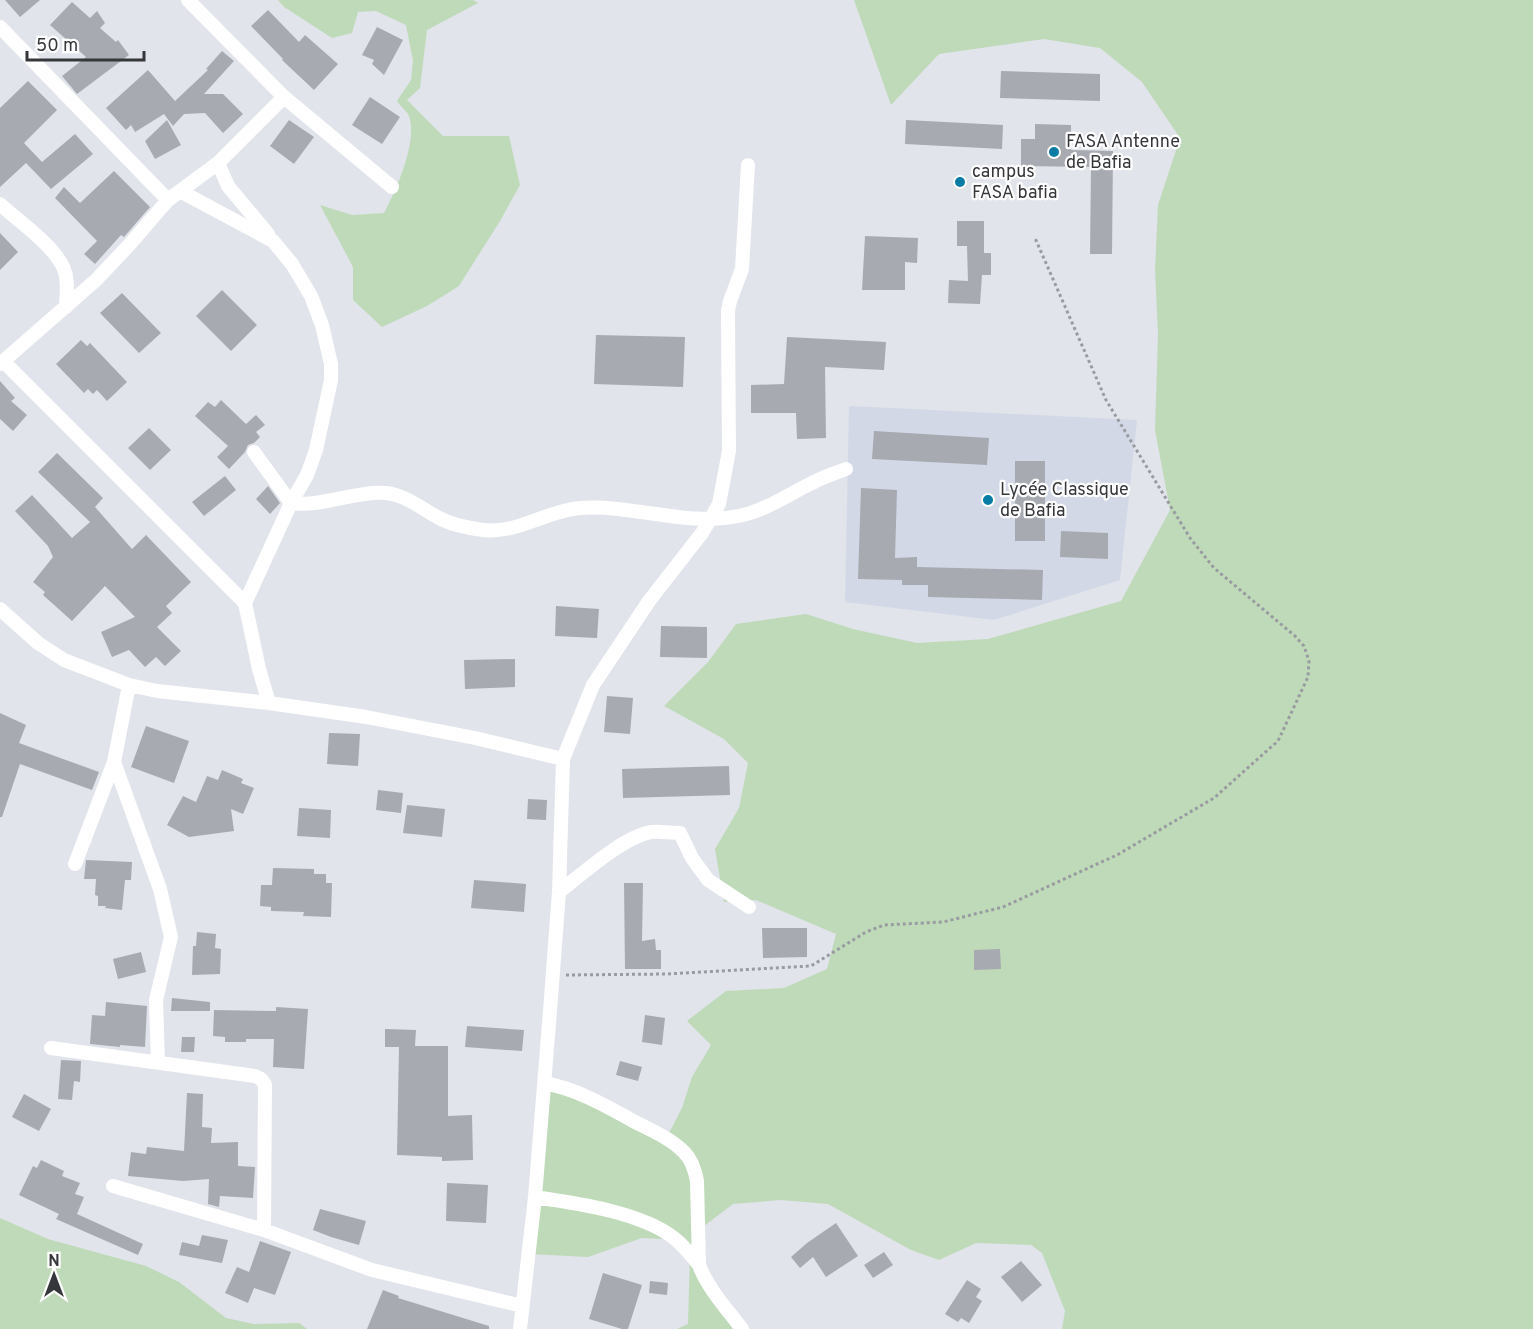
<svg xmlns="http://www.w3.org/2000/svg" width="1533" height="1329" viewBox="0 0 1533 1329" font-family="Overpass,sans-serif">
  <rect width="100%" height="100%" fill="#e1e4eb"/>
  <!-- built -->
  <path fill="#d2d8e6" d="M849,406L1137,420L1120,580L994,620L845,602Z"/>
  <!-- green -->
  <path fill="#bfdab8" d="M278,0H473L478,3L427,30L420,88L407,100L443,136H509L520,185L500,221L459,286L427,306L382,327L353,300V267L320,205L352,215L384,213C396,191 418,141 409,116C407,111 400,106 397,101L411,80L413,61L406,25L376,11L358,12L352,33L332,38L284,7Z
    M854,0H1533V1329H1062L1065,1311L1042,1253L1031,1245L976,1243L939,1260L911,1250L828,1204L781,1200L733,1204L704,1226L703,1271L746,1329H677L688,1324L690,1252L663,1239L642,1238L588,1257L528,1254L543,1081L667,1137L682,1108L692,1077L711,1045L687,1021L726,991L784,988L827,969L836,934L756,900L724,902L715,849L739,808L748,763L724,739L664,706L708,662L736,624L806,614L853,629L917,643L988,639L1121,601L1170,510L1155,430L1158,334L1155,270L1158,205L1180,138L1142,82L1100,48L1044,39L939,54L891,105Z
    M0,1218L48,1239L146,1266L179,1282L226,1318L254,1324L299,1323L307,1329H0Z"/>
  <!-- building -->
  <path fill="#a7aab1" d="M5,0H40L20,17Z
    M72,2L90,18L97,11L105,23L100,28L116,42L118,40L129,55L77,94L62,76L86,57L50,25Z
    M268,10L299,42L305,35L338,64L314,90L282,60L283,59L251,26Z
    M377,27L403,40L384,75L372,64L374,60L362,55Z
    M222,51L234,61L204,94H223L243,114L223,133L205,113L184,114L173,126L164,114L135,132L131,125L126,130L106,108L148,70L175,101L208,70L206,69Z
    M1001,71L1100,74V101L1000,98Z
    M28,81L57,110L24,143L42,162L75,134L93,154L51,189L26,163L0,187V108Z
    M370,97L400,117L382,144L352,125Z
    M167,120L181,145L155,159L145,141Z
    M289,120L314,137L294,164L270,146Z
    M906,120L1003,125L1002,149L905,144Z
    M1035,124L1071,125V150L1113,151L1112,254H1090L1091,167L1021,166V139H1035Z
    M114,171L150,207L124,237L121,235L95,264L84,254L97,241L55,198L64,187L80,203Z
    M957,221H984V253H991V275H982L980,304L948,303L949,280L968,281L967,246H957Z
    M0,233L18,252L0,270Z
    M865,236L918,238L917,263L905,262V290H862Z
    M222,290L257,325L231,351L196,316Z
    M122,293L161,333L139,353L100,313Z
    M596,335L685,337L683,387L594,384Z
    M787,337L886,342L884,370L825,367L826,438L797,439L796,413H751V385L784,384Z
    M81,340L87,346L90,343L127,382L107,401L97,390L93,394L88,389L84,393L56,364Z
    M0,381L15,398L11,401L27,415L13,431L0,419Z
    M221,400L246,424L256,415L265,425L256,432L260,437L254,443L248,445L245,452L229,469L217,457L228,446L195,416L208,402L215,407Z
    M149,428L171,450L150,470L128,448Z
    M874,431L989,438L987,465L872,459Z
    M57,453L103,498L95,507L132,549L146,535L191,582L166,606L172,613L157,627L181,651L165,666L156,657L145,667L129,650L112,657L101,632L135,617L105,586L72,621L43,595L45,592L33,582L53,557L48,546L15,511L32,495L72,538L90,522L38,472Z
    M1015,461H1045V541H1015Z
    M225,476L236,490L204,516L192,502Z
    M268,486L280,503L270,514L256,499Z
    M861,488L897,490L895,558L917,557V567L1043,570L1042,600L928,597V585H902V580L858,579Z
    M1061,531L1108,533V559L1060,557Z
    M556,606L599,609L597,638L555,636Z
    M661,626L707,627V658L660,657Z
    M515,659V687L465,689L464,660Z
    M607,696L633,698L630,734L604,732Z
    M0,713L26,725L19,743L99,772L92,790L20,764L2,817H0Z
    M146,726L189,741L174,783L131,767Z
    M329,733L360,734L358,766L327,764Z
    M729,766L730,795L623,798L622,769Z
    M222,770L243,779L241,783L254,788L243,814L231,809L234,831L189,837L167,825L183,796L196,802L207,776L218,780Z
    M378,790L403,793L401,813L376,810Z
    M528,799L547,800L546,820L527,819Z
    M407,805L445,809L442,837L403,833Z
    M299,808L331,810L330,838L297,836Z
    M86,860L132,862L131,880H125L122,910L105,908L106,906H98V896L95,895L96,879H84Z
    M273,868L314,869V874H326V883H332L331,917L303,916L304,912L271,911V907L260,906L261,885H272Z
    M474,880L526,884L524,912L471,908Z
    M624,883H643L642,941L655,939L656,950H661V969H625Z
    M762,928H807V957L763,958Z
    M197,932L216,934L215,948L221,949L220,974L192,975L193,946H196Z
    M1000,949L1001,969L974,970V950Z
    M141,952L146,972L118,979L113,959Z
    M172,998L210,1002V1011H171Z
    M106,1002L147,1006L145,1047L120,1045V1047L90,1044L92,1015L105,1016Z
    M276,1007L308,1009L304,1069L273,1067L274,1039H246V1042H225V1037L213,1036L214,1010L276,1011Z
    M645,1015L665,1018L662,1045L642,1042Z
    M467,1026L524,1030L522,1051L465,1047Z
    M385,1029L416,1030L415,1046H448V1116L472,1115L473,1160L442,1161V1157L397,1155L399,1047H385Z
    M182,1037H195L194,1052H181Z
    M61,1060L81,1061L80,1082L74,1081L72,1100L58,1099Z
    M620,1061L642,1067L638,1081L616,1075Z
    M187,1093L203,1094L202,1127L212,1128L211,1143L238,1142V1166L255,1167L253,1198L220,1196L219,1207L208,1204L209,1179L183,1181L128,1176L131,1152L146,1154L147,1147L184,1151Z
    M24,1094L51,1109L39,1131L12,1117Z
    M41,1160L64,1171L62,1176L80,1183L75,1194L84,1197L77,1214L143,1244L138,1255L56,1219L59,1214L19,1195L33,1166L37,1168Z
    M447,1183L488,1185L486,1223L446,1221Z
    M320,1209L366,1221L359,1245L331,1237L313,1230Z
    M836,1223L858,1256L826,1277L813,1257L800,1268L791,1257L807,1243Z
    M202,1235L228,1240L222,1263L179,1255L182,1242L199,1246Z
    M260,1241L291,1252L275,1295L254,1288L248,1303L225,1293L237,1267L249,1272Z
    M884,1252L893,1265L873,1278L864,1265Z
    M1021,1261L1042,1285L1022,1302L1001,1277Z
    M603,1273L642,1285L628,1329H622L589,1319Z
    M967,1280L981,1289L976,1297L982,1301L969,1323L961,1318L958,1322L945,1314Z
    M650,1281L668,1283L667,1295L649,1293Z
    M383,1290L399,1296L398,1298L489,1326V1329H367Z"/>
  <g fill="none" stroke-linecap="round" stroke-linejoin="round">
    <!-- path -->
    <path stroke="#999ba1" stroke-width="3" stroke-dasharray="3 3" stroke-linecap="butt" d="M566,975L666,974L811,966L866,932L884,925L943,922L1003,907L1117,855L1214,798L1278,741L1308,677L1309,661L1304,646L1295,636L1214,568L1190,538L1106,400L1035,238"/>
    <!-- street -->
    <path stroke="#fff" stroke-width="14" d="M0,27L168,200
      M284,97L392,187
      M218,163L228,186L268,234
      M180,191L273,241L292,264L311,296L322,325L331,364V380L316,450L307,475L291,503L245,603L259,669L269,703
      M0,204C19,222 54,245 64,269C69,281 66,295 66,307
      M3,361L245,603
      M0,364L96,280L130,244L168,200L218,163L284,97L188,0
      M254,452L291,503C324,507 354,491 386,493C406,495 422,509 439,518C452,525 468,528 483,530C517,534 546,511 580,508C634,504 689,528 743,515C768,509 789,494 812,483C823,477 835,473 846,469
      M0,609L38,643L64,660L129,685L157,691L269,703L366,717L475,738L563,759L559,892L550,1011L535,1197L520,1329
      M563,759L593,685L649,601L702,533L719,504L729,451L728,311L730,301L742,269L748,165
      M114,762L160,889L171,937L156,1000L158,1062
      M75,864L114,762L129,685
      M559,892C582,874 623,837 651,832C660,831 671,833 680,833L692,858L708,880L749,907
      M51,1048L255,1076L261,1079L265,1085L264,1230
      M544,1083C578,1089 608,1107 637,1123C653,1131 671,1139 684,1152C692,1160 695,1170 697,1181L699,1265C708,1289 727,1309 742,1329
      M113,1186L264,1230L372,1270L522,1306
      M535,1197C575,1203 641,1212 674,1238C683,1245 692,1256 699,1265"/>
  </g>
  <!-- markers -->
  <g fill="#087ca4" stroke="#fff" stroke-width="2">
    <circle cx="1054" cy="152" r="6"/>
    <circle cx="960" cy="182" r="6"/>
    <circle cx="988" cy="500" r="6"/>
  </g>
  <g text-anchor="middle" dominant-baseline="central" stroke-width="4.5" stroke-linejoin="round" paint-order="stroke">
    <!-- poi labels -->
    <g font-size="18" fill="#36373a" stroke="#fff" text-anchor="start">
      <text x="1066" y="142">FASA Antenne<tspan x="1066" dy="21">de Bafia</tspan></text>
      <text x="972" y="172">campus<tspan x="972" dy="21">FASA bafia</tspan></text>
      <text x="1000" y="490">Lycée Classique<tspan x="1000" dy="21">de Bafia</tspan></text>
    </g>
  </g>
  <!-- north arrow -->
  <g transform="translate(54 1275)" stroke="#ffffff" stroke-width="4.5" paint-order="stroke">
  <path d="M0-4.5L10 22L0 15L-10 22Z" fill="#36373a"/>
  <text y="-9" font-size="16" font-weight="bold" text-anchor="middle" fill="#36373a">N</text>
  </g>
  <!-- scale -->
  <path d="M27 51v9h117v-9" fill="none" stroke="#36373a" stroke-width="3"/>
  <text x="36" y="51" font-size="18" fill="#36373a" stroke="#ffffff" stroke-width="4.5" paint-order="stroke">50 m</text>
</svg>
